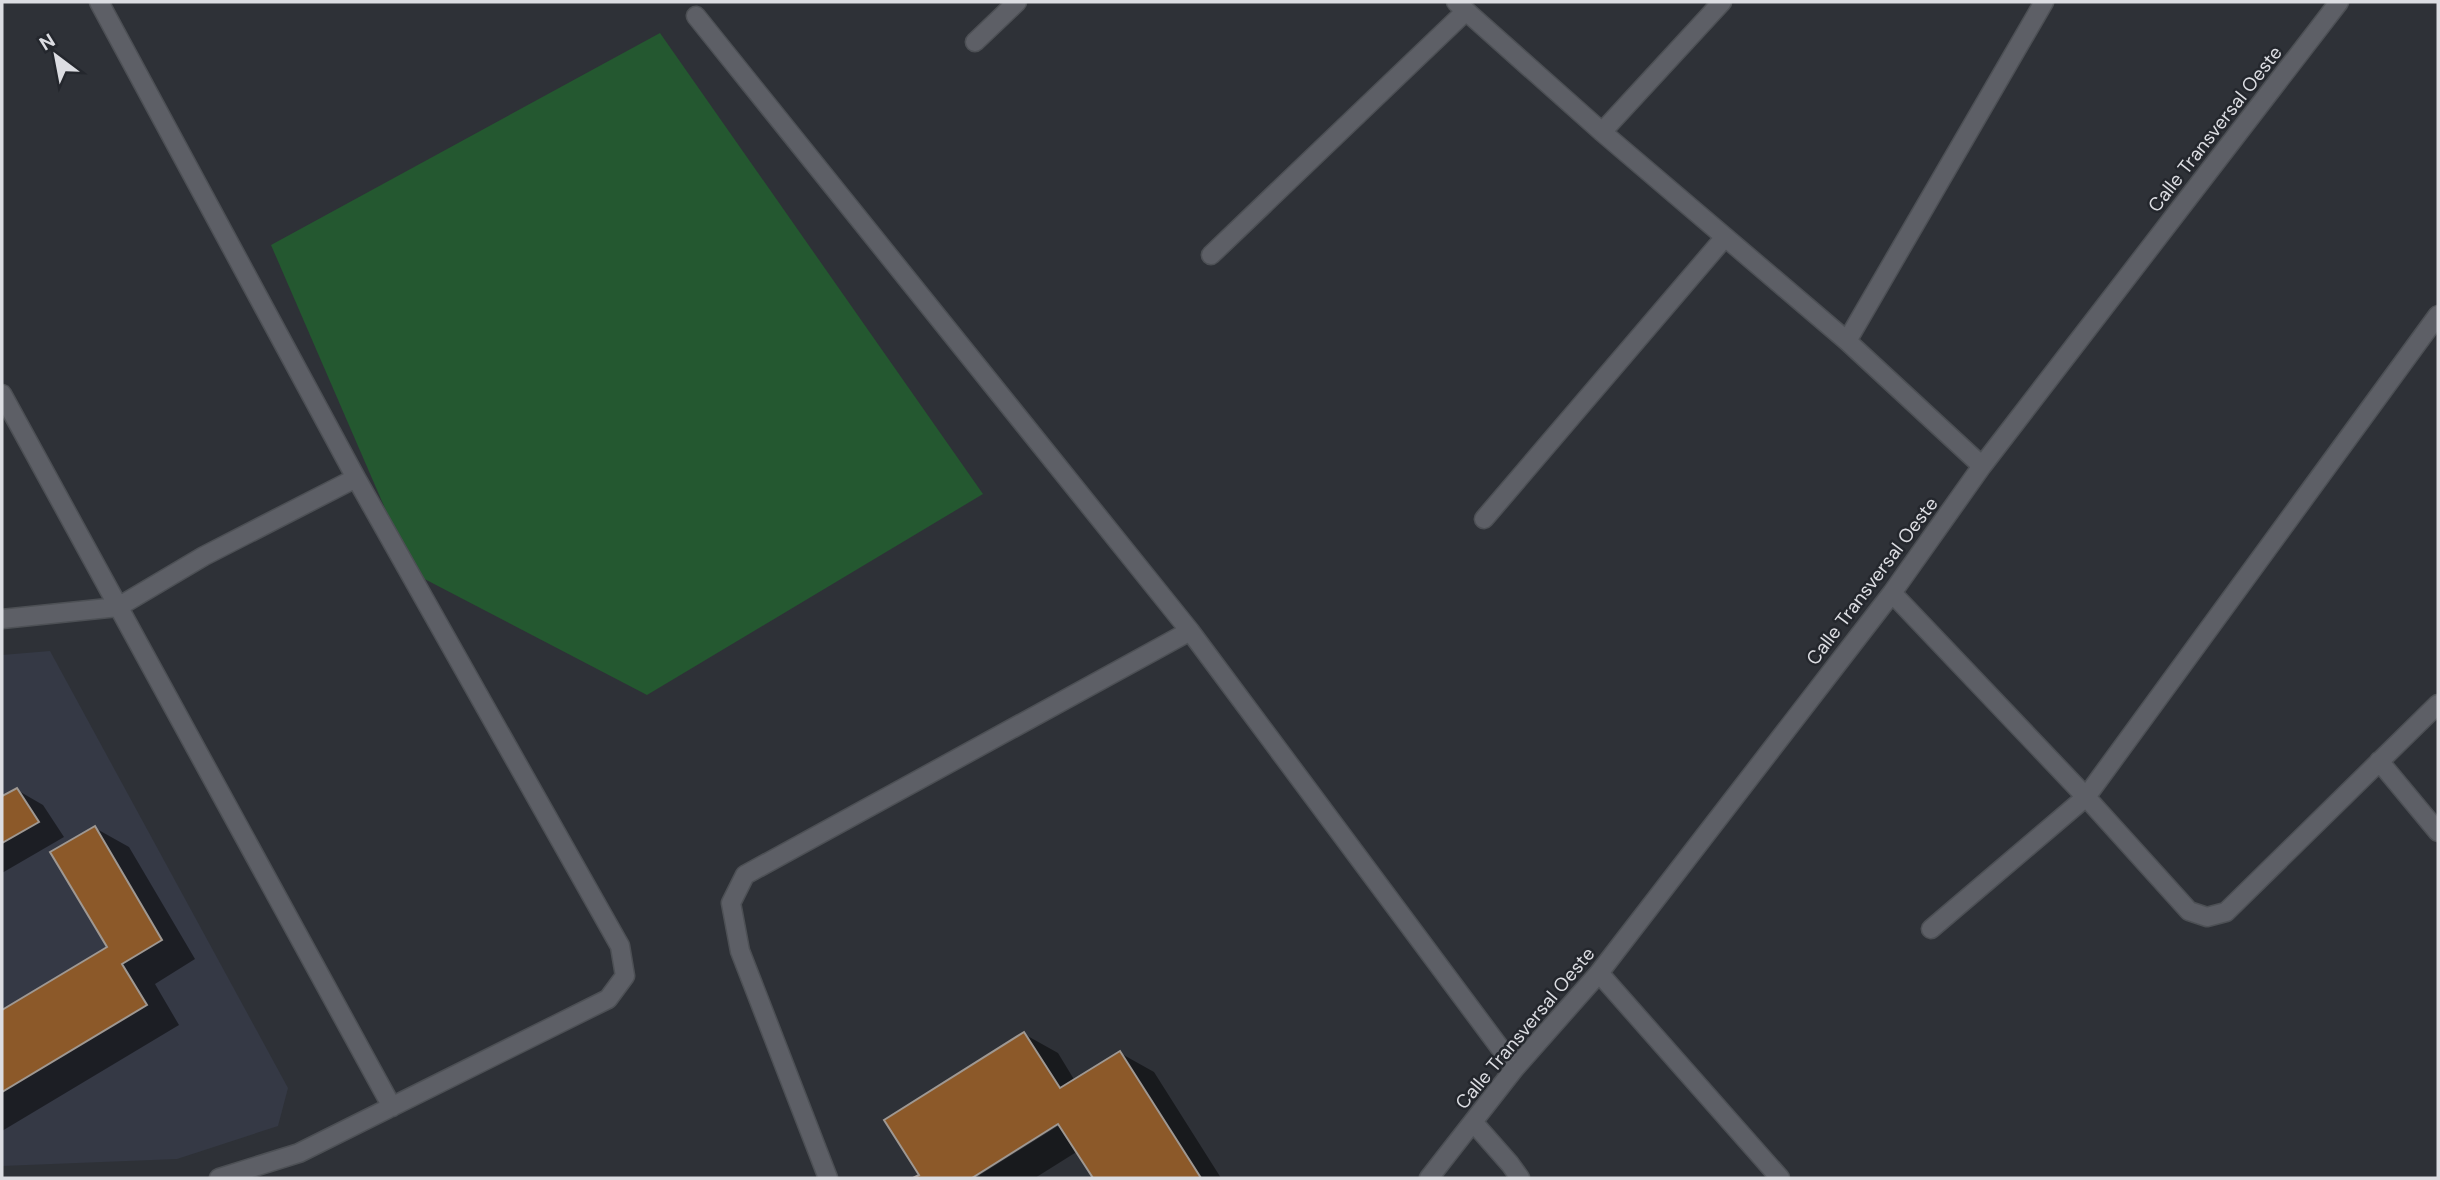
<svg xmlns="http://www.w3.org/2000/svg" width="2440" height="1180" viewBox="0 0 2440 1180" font-family="'DM Sans',sans-serif">
  <rect width="100%" height="100%" fill="#2e3137"/>
  <!-- built -->
  <path fill="#353945" d="M50,651L288,1088L278,1126L177,1159L2,1166V655Z"/>
  <!-- green -->
  <path fill="#245830" d="M660,33L983,494L647,695L413,573L271,245Z"/>
  <!-- shadow -->
  <path fill="#0007" d="M17,790L43,805L64,837L2,873V798Z
    M95,828L129,847L195,959L155,984L179,1025L2,1131V1012L109,948Z
    M1024,1034L1058,1053L1075,1081L1120,1053L1154,1072L1221,1178H1095L1078,1151L1035,1178H975L1066,1121L1064,1118L968,1178H917L922,1175Z"/>
  <!-- building -->
  <path fill="#8c5929" stroke="#9f9892" stroke-width="2" d="M17,788L39,822L2,843V796Z
    M95,826L162,940L122,964L147,1005L2,1092V1010L107,947L50,852Z
    M1024,1032L1060,1088L1120,1051L1201,1178H1093L1058,1124L972,1178H913L919,1175L884,1120Z"/>
  <g fill="none" stroke-linecap="round" stroke-linejoin="round">
    <!-- minor casing -->
    <g stroke="#4d5055" stroke-width="21">
      <path id="minor" d="M99,2L356,478L620,946L625,976L608,999L299,1153L219,1178
        M1456,2L1602,132L1847,341L1982,466
        M696,16L1190,631
        M975,42L1017,2
        M1602,132L1722,2
        M1211,255L1466,11
        M1847,341L2044,2
        M2,394L392,1107
        M1484,519L1725,237
        M1892,593L2086,797L2189,911L2207,917L2226,912L2438,704
        M2,619L118,607L204,556L356,478
        M2379,761L2438,832
        M1931,929L2086,797L2438,315
        M1599,973L1780,1178
        M1473,1122L1510,1164L1520,1178
        M828,1178L740,951L731,903L745,875L1190,631L1515,1068
        M1429,1178L1515,1068L1599,973L1892,593L1982,466L2339,2"/>
    </g>
    <!-- minor -->
    <use href="#minor" stroke="#5d5f66" stroke-width="18"/>
  </g>
  <g text-anchor="middle" dominant-baseline="central" stroke-width="5" stroke-linejoin="round" paint-order="stroke">
    <!-- street labels -->
    <g font-size="19" fill="#dcdde2" stroke="#24272d">
      <text transform="translate(2215 129) rotate(-52)">Calle Transversal Oeste</text>
      <text transform="translate(1872 581) rotate(-53)">Calle Transversal Oeste</text>
      <text transform="translate(1525 1028) rotate(-50)">Calle Transversal Oeste</text>
    </g>
  </g>
  <!-- border -->
  <rect width="2440" height="1180" fill="none" stroke="#dcdde2" stroke-width="7"/>
  <!-- north arrow -->
  <g transform="translate(56 56) rotate(328)" stroke="#24272d" stroke-width="5" paint-order="stroke">
  <path d="M0-5L12 26L0 18L-12 26Z" fill="#dcdde2"/>
  <text y="-10" font-size="19" font-weight="bold" text-anchor="middle" fill="#dcdde2">N</text>
  </g>
</svg>
